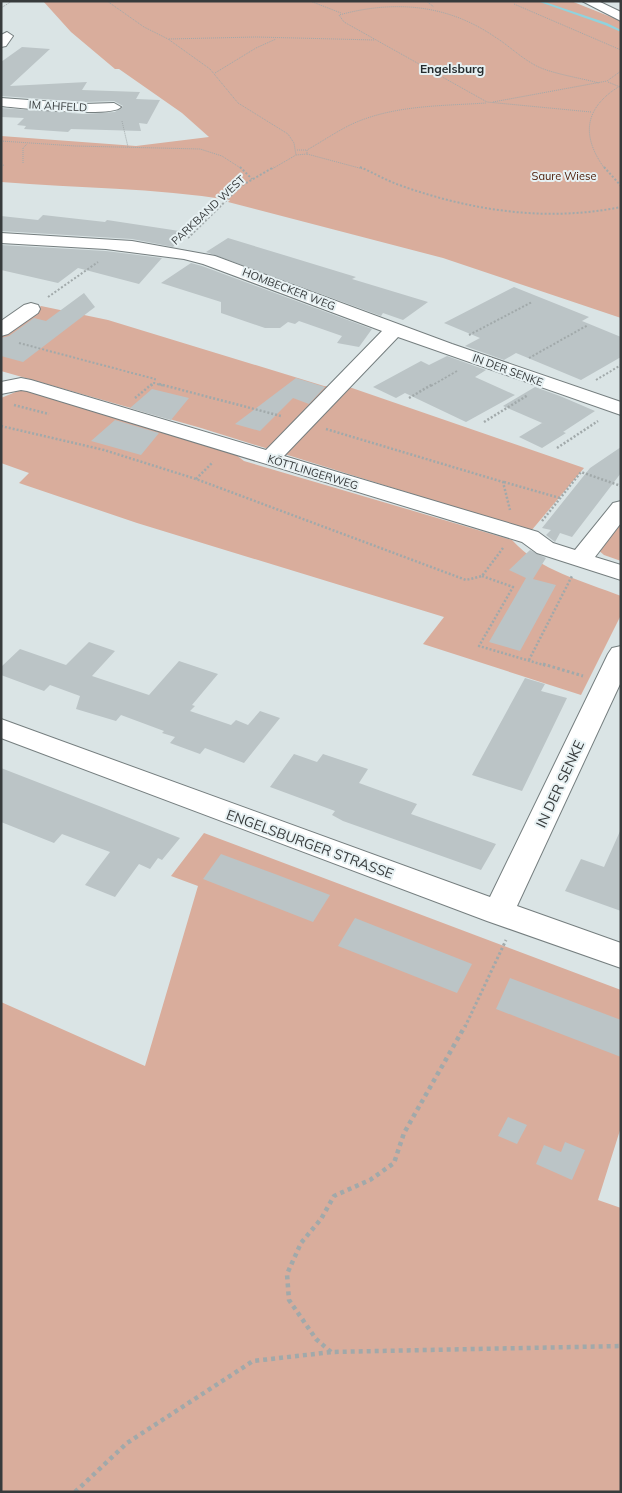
<svg xmlns="http://www.w3.org/2000/svg" width="622" height="1493" viewBox="0 0 622 1493" font-family="Mulish,sans-serif">
  <rect width="100%" height="100%" fill="#dae4e5"/>
  <!-- green -->
  <path fill="#d9ad9c" d="M43,1H571L621,21V318L443,258L228,202L230,200C155,188 77,188 1,182V136L136,146L209,137L182,113L119,69H115L71,32Z
    M41,306L108,320L324,386L352,388L584,468L531,531L201,428L1,371V334Z
    M18,391H28L231,451L244,461L512,540C540,571 583,581 621,596V615L581,695L423,644L444,617L137,523L19,483L29,473L1,463V398Z
    M621,516V561L604,555L597,549Z
    M204,833L621,990V1127L598,1200L621,1208V1492H1V1002L145,1066L198,886L171,876Z"/>
  <g fill="none" stroke-linecap="round" stroke-linejoin="round">
    <!-- stream -->
    <path fill="#8fd3de" fill-rule="evenodd" d="M537,1H542L607,23L621,30V32L605,25Z"/>
  </g>
  <!-- building -->
  <path fill="#bbc4c6" d="M22,47L50,49L10,86L87,82L82,90L140,92L136,99L160,100L147,124L139,123L141,131L71,129L68,132L24,129L26,126L17,125L24,118L1,117V108L84,114L115,112L123,106L114,101L85,102L1,96V62Z
    M43,215L105,222L107,220L186,232L173,247L132,239L1,231V216L38,220Z
    M228,238L356,277L352,279L428,302L403,320L383,313L381,316L206,252Z
    M1,245L106,251L162,258L139,284L78,268L58,283L1,270Z
    M191,263L202,266L372,329L359,347L337,343L342,336L299,321L295,324L288,322L280,328H265L221,313V302L161,283Z
    M514,287L589,317L582,321L621,337V357L581,380L516,353L504,360L465,346L480,338L444,323Z
    M84,293L95,307L23,362L1,356V338L9,336L34,318L46,321Z
    M447,356L486,370L475,377L515,395L466,422L405,393L396,398L373,387L421,361L429,365Z
    M296,378L325,387L309,404L293,398L260,431L235,424Z
    M535,387L560,396L595,411L563,432L503,406Z
    M152,389L189,398L171,420L130,408Z
    M115,420L159,433L141,455L91,441Z
    M542,423L566,433L542,448L519,437Z
    M621,447V473L572,537L560,533L555,542L546,535L551,530L542,528L590,468Z
    M530,550L546,558L533,579L556,585L520,651L489,642L526,578L509,570Z
    M89,642L115,651L92,676L149,695L179,661L218,674L192,705L195,706L190,711L231,725L236,720L248,725L260,711L280,718L244,763L205,748L200,754L170,743L175,737L162,733L164,731L121,715L116,721L76,709L80,696L50,685L44,691L1,675V667L20,649L66,665Z
    M525,678L545,684L541,691L567,698L522,791L472,775Z
    M294,754L317,762L323,754L368,769L359,783L417,804L411,814L496,844L481,870L343,821L332,815L335,811L270,787Z
    M1,768L99,806L180,838L162,860L158,858L150,869L139,864L115,897L85,885L110,852L62,834L54,843L1,822Z
    M621,829V911L565,891L581,859L604,867Z
    M221,854L275,874L330,895L313,922L203,879Z
    M355,918L472,964L457,993L338,946Z
    M510,978L621,1020V1057L496,1009Z
    M508,1117L527,1125L517,1144L498,1136Z
    M565,1142L585,1150L572,1180L536,1164L544,1145L561,1152Z"/>
  <g fill="none" stroke-linecap="round" stroke-linejoin="round">
    <!-- minor casing -->
    <g stroke="#757e7f" stroke-width="2">
      <path id="minor" d="M582,1H598L621,12V21Z
        M7,32L13,36L6,46L1,47V35Z
        M1,98L85,104L114,103L121,107C113,118 19,108 1,106Z
        M1,233L132,241L215,256L452,344L621,402V415L398,337L284,456L538,532L553,543L575,550L613,503L621,501V523L595,557L621,565V580L537,553L522,542L27,391L21,390L1,394V382L21,378L31,380L266,450L382,331L203,264L184,259L106,249L1,243Z
        M31,303L38,305L40,309L38,313L8,334L1,336V321L24,305Z
        M621,646V682L517,906L621,943V968L487,921L1,738V719L490,897L608,654L612,648Z"/>
    </g>
    <!-- path-far4 -->
    <path stroke="#a1a9aa" stroke-width="1" stroke-dasharray="1 1" stroke-linecap="butt" d="M107,1L144,27L168,39L210,69L238,103L288,134L294,143L296,155
      M310,1L341,13
      M426,1L434,7
      M514,4L621,50
      M1,8L12,1
      M169,39L256,37L375,40
      M215,73L256,48L276,39
      M608,82L620,87
      M493,102L607,81L621,71
      M591,112L487,102L344,22L339,15C394,0 447,4 495,37C508,45 519,56 533,64C547,73 581,78 599,83
      M122,121L128,147
      M1,141L75,146L200,149L222,156L242,169
      M297,150H307
      M307,154L363,169
      M23,163V148L27,144
      M1,166L4,165
      M272,169L296,155L307,154V150C321,142 336,132 350,125C392,105 441,106 486,103
      M605,169C580,135 585,107 620,86"/>
    <!-- path-far3 -->
    <path stroke="#a1a9aa" stroke-width="2" stroke-dasharray="2 2" stroke-linecap="butt" d="M240,167L252,179
      M360,167C374,173 387,181 402,186C473,211 547,222 621,207
      M604,167L621,186
      M188,238L241,186L274,167
      M48,297L98,262
      M469,335L532,302
      M19,343L155,379L154,383L164,386
      M529,358L588,325
      M596,380L621,365
      M151,386L154,383
      M431,386L457,371"/>
    <!-- path-far2 -->
    <path stroke="#a1a9aa" stroke-width="2.5" stroke-dasharray="2 2" stroke-linecap="butt" d="M159,384L281,416
      M135,398L152,384
      M409,398L433,384
      M14,405L49,414
      M484,422L528,395
      M1,426L104,450L196,479L466,580L482,576L503,548
      M326,429L503,482L510,510
      M557,448L598,421
      M196,479L213,462
      M504,482L560,498
      M542,521L581,472L621,486
      M482,576L513,587L479,646L547,666
      M529,660L572,576"/>
    <!-- path-far1 -->
    <path stroke="#a1a9aa" stroke-width="3" stroke-dasharray="2.5 2.5" stroke-linecap="butt" d="M543,664L583,676
      M465,1027L506,940"/>
    <!-- path -->
    <path stroke="#a1a9aa" stroke-width="4.5" stroke-dasharray="4 4" stroke-linecap="butt" d="M331,1352L316,1339L289,1300L287,1274L301,1243L321,1219L334,1196L370,1180L394,1163L404,1133L465,1026
      M75,1492L127,1443L253,1361L332,1352L621,1346"/>
    <!-- minor -->
    <use href="#minor" fill="#fff" fill-rule="evenodd"/>
  </g>
  <g text-anchor="middle" dominant-baseline="central" stroke-width="4" stroke-linejoin="round" paint-order="stroke">
    <!-- far-street labels -->
    <g font-size="11" fill="#373b3c" stroke="#e7f1f3">
      <text transform="translate(58 106) rotate(3)">IM AHFELD</text>
      <text transform="translate(208 210) rotate(-43)">PARKBAND WEST</text>
      <text transform="translate(289 289) rotate(21)">HOMBECKER WEG</text>
      <text transform="translate(508 370) rotate(20)">IN DER SENKE</text>
      <text transform="translate(313 472) rotate(17)">KÖTTLINGERWEG</text>
    </g>
    <!-- far-park labels -->
    <g font-size="11" fill="#4a1904" stroke="#e7f1f3">
      <text x="564" y="176">Saure Wiese</text>
    </g>
    <!-- far-neighbourhood labels -->
    <g font-size="12" font-weight="bold" fill="#252c2e" stroke="#e7f1f3">
      <text x="452" y="68">Engelsburg</text>
    </g>
    <!-- street labels -->
    <g font-size="14" fill="#373b3c" stroke="#e7f1f3">
      <text transform="translate(560 784) rotate(-65)">IN DER SENKE</text>
      <text transform="translate(310 844) rotate(20)">ENGELSBURGER STRASSE</text>
    </g>
  </g>
  <!-- border -->
  <rect width="622" height="1493" fill="none" stroke="#373b3c" stroke-width="5"/>
</svg>
